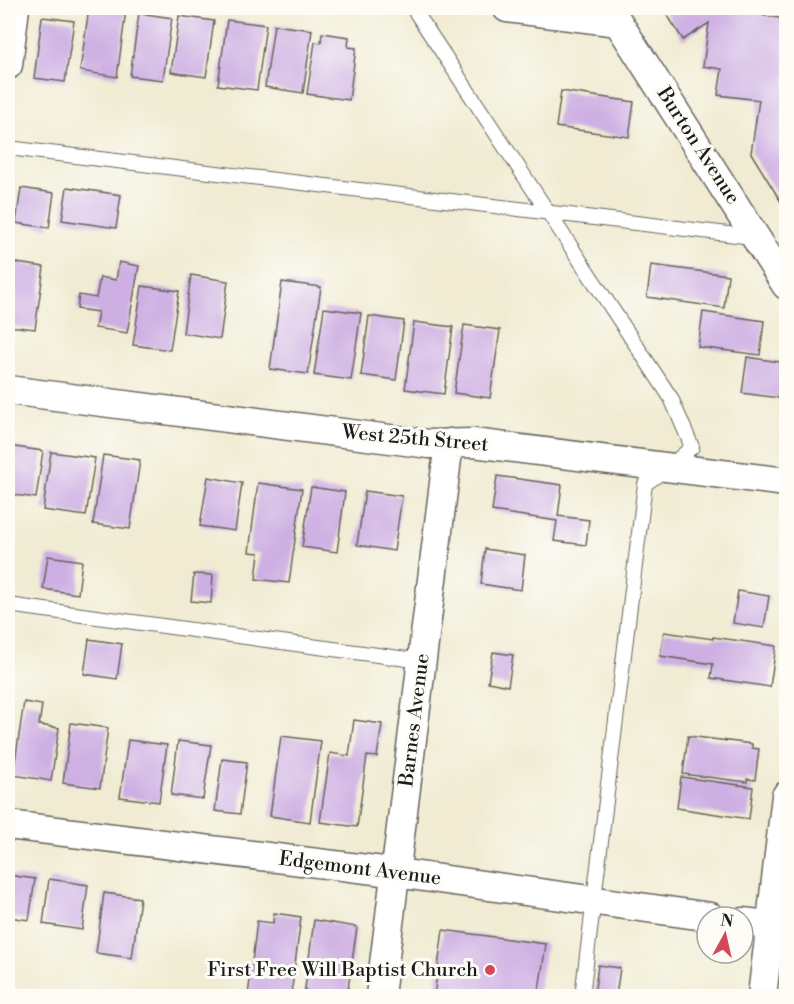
<svg xmlns="http://www.w3.org/2000/svg" width="794" height="1004" viewBox="0 0 794 1004" font-family="'Libre Bodoni',serif">
  <rect width="100%" height="100%" fill="#fdfcf7"/>
  <filter id="ink" filterUnits="userSpaceOnUse"><feTurbulence type="fractalNoise" baseFrequency=".0167" numOctaves="2"/><feDisplacementMap in="SourceGraphic" scale="12" xChannelSelector="R" yChannelSelector="G"/><feConvolveMatrix kernelMatrix="1 2 1 2 8 2 1 2 1" color-interpolation-filters="sRGB"/></filter>
  <filter id="wash" filterUnits="userSpaceOnUse"><feTurbulence type="fractalNoise" baseFrequency=".008" numOctaves="4" result="noise"/><feDisplacementMap in="SourceGraphic" scale="24" xChannelSelector="R" yChannelSelector="G"/><feGaussianBlur stdDeviation="1.35" result="paint"/><feColorMatrix in="noise" values="0 0 0 0 0 0 0 0 0 0 0 0 0 0 0 0 0 1.4 0 .05"/><feComposite in="paint" operator="in"/></filter>
  <g filter="url(#wash)">
    <rect width="100%" height="100%" fill="#f0ebd2"/>
    <g id="blocks">
      <!-- building -->
      <path fill="#cdafe3" d="M89,8L126,10L117,77L80,71Z
        M663,8H765L764,16L786,19V210L751,153L759,100L718,95L722,69L703,66L709,23L683,40Z
        M139,13L172,18L163,80L130,76Z
        M179,16L214,21L206,77L171,72Z
        M42,17L74,21L65,82L34,78Z
        M227,20L266,25L257,90L218,85Z
        M274,25L312,30L303,93L265,87Z
        M322,33L349,37L348,47L356,48L349,100L307,94L315,42L321,43Z
        M561,91L634,102L629,137L556,127Z
        M67,187L121,195L116,228L62,220Z
        M21,188L54,193L49,228L16,223Z
        M10,262L44,267L35,329L8,326V278Z
        M119,262L139,266L127,333L95,328L98,312L77,309L79,295L96,298L100,277L116,280Z
        M651,265L728,275L724,308L647,297Z
        M191,275L228,281L220,339L183,333Z
        M282,282L321,287L308,374L270,369Z
        M142,286L179,291L170,350L133,345Z
        M324,308L361,313L351,380L314,375Z
        M703,312L764,321L760,355L698,347Z
        M369,316L404,321L396,380L361,375Z
        M414,322L453,327L444,394L405,389Z
        M464,325L500,330L490,398L454,393Z
        M747,357L786,363V399L742,393Z
        M8,446L43,451L36,498L8,494Z
        M51,452L95,458L86,516L43,510Z
        M103,455L140,460L130,529L93,524Z
        M497,476L562,485L558,516L589,520L586,545L554,541L557,521L492,511Z
        M208,477L242,483L235,531L200,526Z
        M258,483L302,489L289,583L256,579L259,553L249,552Z
        M311,487L345,492L337,552L302,547Z
        M365,491L402,496L394,551L357,545Z
        M485,549L525,555L521,590L481,584Z
        M48,556L82,561L78,594L43,589Z
        M194,574L213,575L211,603L191,601Z
        M738,591L769,596L764,628L733,623Z
        M664,632L713,639V637L776,646L770,687L711,678L713,664L660,656Z
        M89,639L122,644L117,679L84,674Z
        M493,652L513,655L508,686L488,682Z
        M24,702L42,705L39,725L59,728L51,781L13,775Z
        M354,720L382,724L377,757L367,756L357,827L320,822L330,753L349,756Z
        M71,723L108,728L100,788L63,783Z
        M281,736L321,741L310,822L270,816Z
        M688,736L752,744V748L759,749L755,780L747,779V782L683,774Z
        M128,740L167,745L159,802L120,797Z
        M178,741L211,745L203,799L171,795Z
        M222,759L247,762L240,814L215,811Z
        M681,777L753,787L749,819L677,808Z
        M8,875L35,879L29,920L8,917Z
        M49,879L88,885L82,930L43,924Z
        M104,893L140,898L132,958L96,953Z
        M274,913L301,917L291,996H248L257,921L273,923Z
        M314,920L357,927L347,996H304Z
        M443,930L546,944L538,996H434Z
        M598,965L620,968L616,996H594Z"/>
    </g>
  </g>
  <g filter="url(#ink)">
    <use href="#blocks" fill-opacity="0" stroke="#66645c" stroke-width="1.5"/>
    <g fill="none" stroke-linecap="round" stroke-linejoin="round">
      <!-- service casing -->
      <g stroke="#66645c" stroke-width="16">
        <path id="service" d="M413,8L671,398L692,447L669,467L645,484L582,996
          M8,148L753,237
          M8,605L422,661"/>
      </g>
      <!-- minor casing -->
      <g stroke="#66645c" stroke-width="31">
        <path id="minor" d="M507,8L618,22
          M609,8L786,285
          M8,65L15,8
          M8,390L429,444L473,443L786,482
          M8,825L375,870L711,917
          M743,922L786,927
          M380,996L449,443
          M762,996L786,796"/>
      </g>
      <!-- service -->
      <use href="#service" stroke="#fff" stroke-width="14"/>
      <!-- minor -->
      <use href="#minor" stroke="#fff" stroke-width="28"/>
    </g>
  </g>
  <!-- markers -->
  <circle fill="#d1495b" stroke="#fdfcf7" stroke-width="2" cx="490" cy="970" r="6"/>
  <g text-anchor="middle" dominant-baseline="central" stroke-width="6" stroke-linejoin="round" paint-order="stroke">
    <!-- street labels -->
    <g font-size="20" fill="#1c1c1c" stroke="#fdfcf7">
      <text transform="translate(698 146) rotate(57)">Burton Avenue</text>
      <text transform="translate(415 439) rotate(5)">West 25th Street</text>
      <text transform="translate(415 720) rotate(-83)">Barnes Avenue</text>
      <text transform="translate(360 869) rotate(7)">Edgemont Avenue</text>
    </g>
    <!-- poi labels -->
    <g font-size="20" fill="#1c1c1c" stroke="#fdfcf7" text-anchor="end">
      <text x="478" y="970">First Free Will Baptist Church</text>
    </g>
  </g>
  <!-- margin -->
  <rect width="794" height="1004" fill="none" stroke="#fdfcf7" stroke-width="30"/>
  <!-- north arrow -->
  <g transform="translate(725 935) rotate(8)"><circle r="28" fill="#fdfcf7" stroke="#a3a29f" stroke-width="1.5"/>
  <path d="M0-4.5L10 22L0 15L-10 22Z" fill="#d1495b"/>
  <text y="-9" font-size="16" font-weight="bold" text-anchor="middle" fill="#1c1c1c">N</text>
  </g>
</svg>
